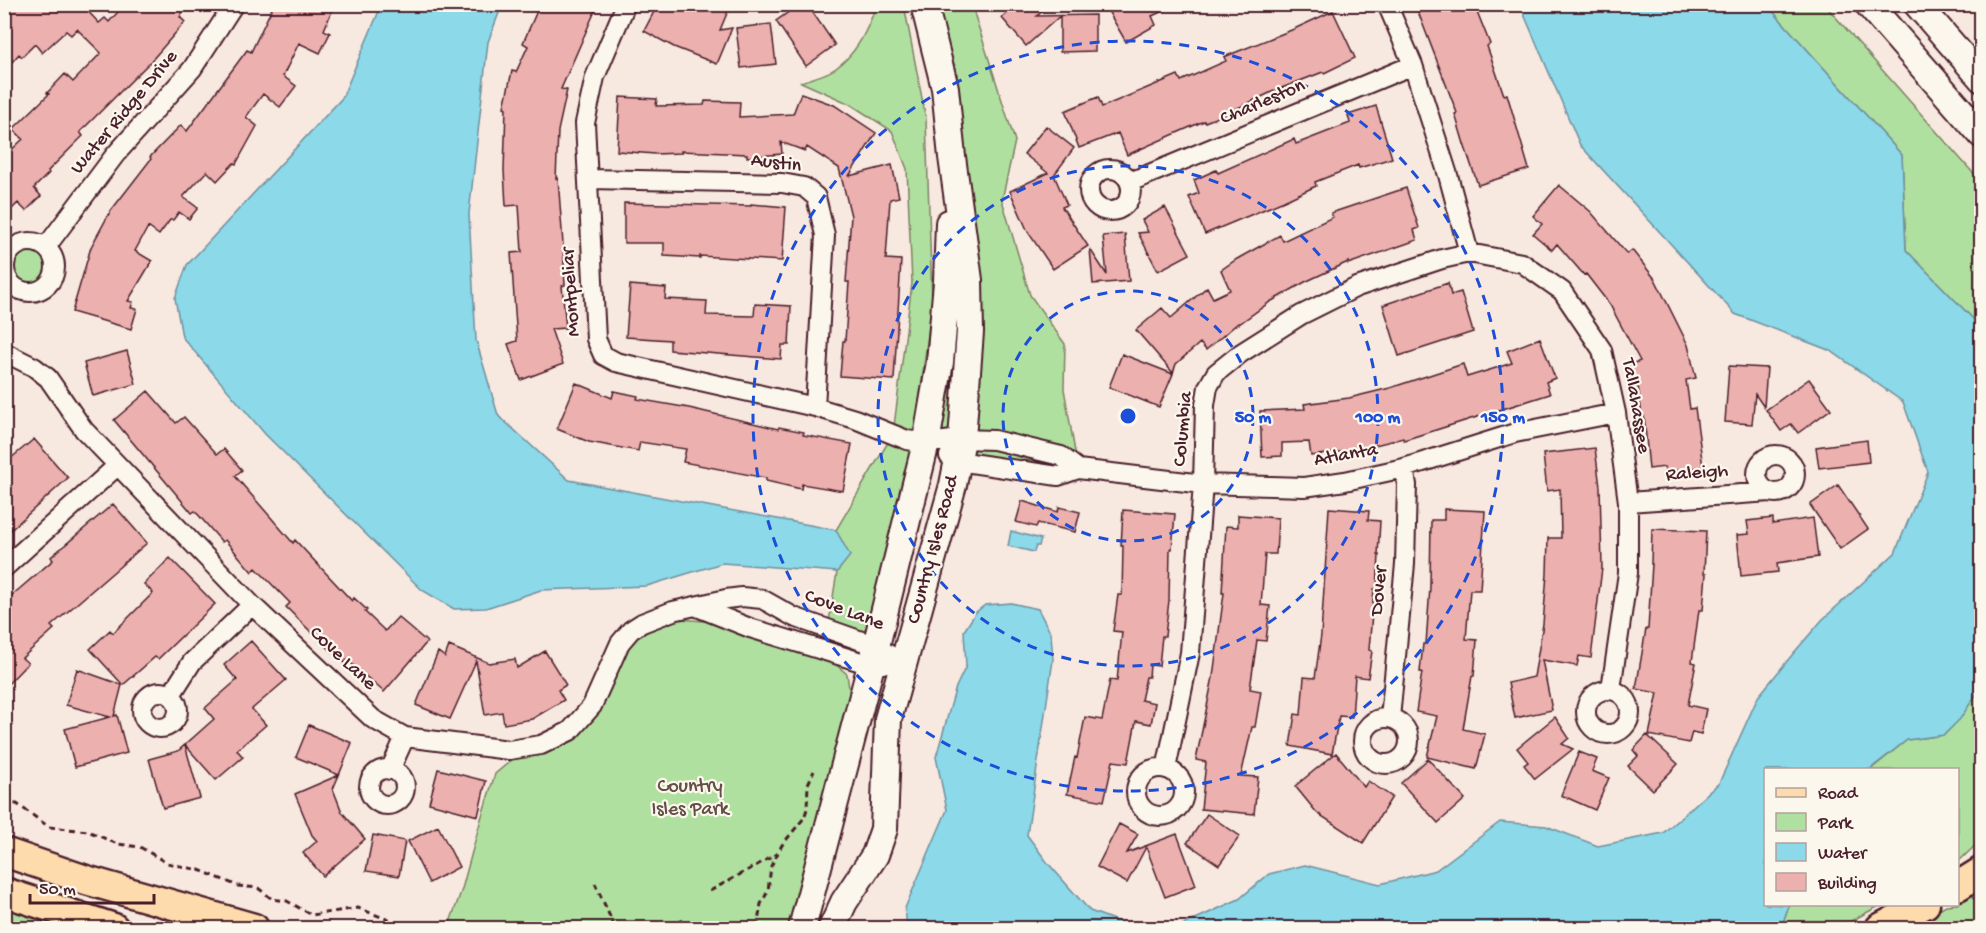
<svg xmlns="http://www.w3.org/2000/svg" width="1986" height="933" viewBox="0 0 1986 933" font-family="'Gochi Hand',sans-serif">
  <rect width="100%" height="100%" fill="#f8e9e0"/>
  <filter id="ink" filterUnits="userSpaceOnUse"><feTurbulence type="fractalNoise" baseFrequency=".0167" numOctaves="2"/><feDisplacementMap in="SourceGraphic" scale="12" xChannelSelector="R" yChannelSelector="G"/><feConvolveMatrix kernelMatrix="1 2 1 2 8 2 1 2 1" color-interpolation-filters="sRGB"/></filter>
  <g filter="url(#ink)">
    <!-- green -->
    <path fill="#b0e09f" stroke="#7d8065" stroke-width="1.5" d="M876,5H904L926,119L932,303L914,441L871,629L863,635L828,628L837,572L849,556L836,530L893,434L912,283L907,169L892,131L850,104L801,82C811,78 827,75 836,68C856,54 869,27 876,5Z
      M935,5H973L975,16L1015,141L1002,200L1030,295L1065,344L1064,389L1078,469L958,461L962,440L926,443L970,208L957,73Z
      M1767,5H1825L1981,182V327L1906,250L1902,155Z
      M5 266a25 25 0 1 1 50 0a25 25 0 1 1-50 0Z
      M680,619L715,622L785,649L835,664L847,674L851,703L844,719L788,928H448L462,889L481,819L495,774L520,753H545L609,684L629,645L652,625Z
      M1981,687V840L1958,862V770H1870L1907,740L1944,735L1959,719Z
      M1981,882V928H1906L1946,905L1958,904V897Z
      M4,899L82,928H5Z
      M1789,905H1881L1851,921L1831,928H1781Z"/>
    <!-- water -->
    <path fill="#8bd9e9" stroke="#718f9d" stroke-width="1.5" d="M382,4L502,5L488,42L469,214L476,340L498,415L569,480L836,530L850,556L837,572L722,563L647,586L541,590L486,608L454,609L422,590L265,434L182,337L175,298L187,265L342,98Z
      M1520,5H1767L1902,155L1906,250L1981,327V687L1960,719L1944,735L1907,740L1870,769L1766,770V904L1789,905L1781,928H1176L1239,899L1269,874L1305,865L1380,884L1436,870L1500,822L1546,826L1598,846L1663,833L1719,783L1758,697L1792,655L1822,620L1895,553L1928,472L1903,402L1831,351L1735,314L1580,145Z
      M1011,531L1041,539L1039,546H1036L1034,552L1008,546Z
      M1011,603L1038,609L1051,634L1053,660L1027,835L1047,862L1090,911L1130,926L1162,928H907L905,908L947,810L936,757L956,687L966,666L964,631L976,612L985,605Z"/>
    <!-- building -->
    <path fill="#ecb0af" stroke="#4a1f2b" stroke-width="1.5" d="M15,4H81L99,23L105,18L109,22L125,4H187L180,17L185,22L152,60L80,132L83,136L48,171L49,173L34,188L41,196L26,211L18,203L4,217V157L23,139L13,129L49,94L47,93L65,74L73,82L101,53L77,29L71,35L66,31L42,53L35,44L22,57L19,54L4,71V15Z
      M274,4H335L324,30L330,33L320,53L299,43L283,76L296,86L280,107L263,94L246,117L257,126L236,164L234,163L217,181L207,171L183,197L198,208L189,219L179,212L173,220H170L159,235L148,227L135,251L152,261L128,301L133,302L131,308L137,309L131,329L72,312L91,247L110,212L151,159L150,157L181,125L187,131L247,50L251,52Z
      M540,4H579L595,11L561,89L567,90L558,131L556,179L558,178L563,244L565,285L562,286L566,328L551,329L563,364L521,380L508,344L517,341L511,253L522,252L519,205L506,206L504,170L506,108L504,107L512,71L516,72L528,46L523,43Z
      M658,4H711L728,11L720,30L732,28L717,64L674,47L644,31Z
      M800,4H807L835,45L806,66L776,21Z
      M1018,4H1050L1037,16L1095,15V51L1060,52V16L1026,46L1002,18Z
      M1104,4H1179L1152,16L1156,25L1126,42Z
      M1415,4H1474L1490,44L1487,46L1504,95L1507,94L1529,169L1478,185L1464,144L1455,114L1457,113Z
      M1333,11L1355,58L1324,73L1323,72L1274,91L1223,115L1205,122L1204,121L1127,155L1118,133L1079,148L1065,111L1098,97L1102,107L1178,75L1181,81L1226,61L1224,57L1294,29Z
      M771,24L776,64L741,68L736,28Z
      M801,93L834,105L876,133L849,176L892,165L899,197L890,199L886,259L901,260L894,380L840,376L843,341H845L849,282H846L851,216L839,168L807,147L805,151L781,142L782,154L747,157V154L681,151V153L655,154L617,151L620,97L657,99L656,106L704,105L705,101L740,102L739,117L793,114Z
      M1376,106L1392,158L1359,168L1358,165L1315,182L1316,186L1284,201L1205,234L1189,197L1199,193L1194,180L1216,170L1218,173L1294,139L1296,144L1350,123L1348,115Z
      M1046,126L1074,148L1054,175L1067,205L1062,207L1088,246L1053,269L1028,232L1010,191L1048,173L1024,154Z
      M1559,185L1590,211L1627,254L1632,250L1655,279L1688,345L1696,378L1686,380L1690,409L1695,408L1703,467L1666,472L1665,467L1649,469L1644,416H1642L1638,386L1635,387L1630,364L1640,361L1610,305L1586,274L1584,275L1557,244L1552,250L1533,234L1542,224L1533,216Z
      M1406,188L1419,228L1414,230L1417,240L1348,264V262L1305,282L1270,302L1239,324L1238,323L1206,350L1200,343L1176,364L1173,373L1136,330L1162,308L1171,318L1207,287L1213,298L1230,290L1221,270L1237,259L1280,235L1283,241L1333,217L1331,213Z
      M624,203L751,206V204L786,207L782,261L700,256V258L664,256V243H624Z
      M1165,207L1190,254L1158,271L1138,233L1148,232L1142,220Z
      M1125,234L1129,281L1093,284L1090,249L1107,275L1103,236Z
      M1448,283L1451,295L1461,292L1473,332L1399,356L1383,305Z
      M630,285L666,288L665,299L707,301L706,315L754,316L755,304L791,306L789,345H782L781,359L670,350V340L626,337Z
      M1540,338L1555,378L1546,382L1550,394L1404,440L1403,438L1355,450L1311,456L1309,442L1282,443V456L1262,457L1260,411L1305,409L1304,404L1349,398L1390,388L1463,364L1467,377L1512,363L1507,351Z
      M127,351L136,384L93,396L84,363Z
      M1122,354L1173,374L1159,407L1109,387Z
      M1729,366L1767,368L1764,407L1755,394L1752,424L1725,422Z
      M1809,379L1831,409L1798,433L1791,424L1781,431L1766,410Z
      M576,383L612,398L614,391L638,396L637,399L689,408L778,429L779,427L804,432L803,435L852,444L843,491L802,484L801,489L766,481V478L683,462L686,449L640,442L638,451L589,442L557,429Z
      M148,391L176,423L184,417L217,454L224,449L242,470L235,476L293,543L295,540L352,601L354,598L367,610L365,612L385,631L398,617L427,642L384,692L347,660L345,663L312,633L286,607L290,603L256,568L252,572L225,540L222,542L195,511L192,513L114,420Z
      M34,439L68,478L4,536V464Z
      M1867,440L1869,462L1819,468L1816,447Z
      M1595,448L1600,487L1602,568L1591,658L1579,656L1577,666L1542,660L1552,710L1515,718L1508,683L1534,677L1543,624L1547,574L1548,538H1561L1560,489L1547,491L1543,454Z
      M1838,485L1868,529L1840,549L1810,505Z
      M1022,501L1058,512L1059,507L1080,512L1075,532L1038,523L1036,527L1016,522Z
      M113,504L147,543L51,626L54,629L22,658L28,663L4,688V602L53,560L51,557Z
      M1329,508L1369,511L1368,520L1380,521L1378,555H1379L1377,589H1374L1369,650L1372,651L1368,678L1355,676L1352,717L1339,716L1332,754L1290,746L1295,714L1301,715L1304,677L1315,678L1321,635Z
      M1444,509L1485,511L1480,590H1470L1466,639L1477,640L1474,676H1472L1463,729L1485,734L1476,769L1427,757L1437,716L1416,712L1422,672H1420L1423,644H1426L1430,587L1431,520H1444Z
      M1123,510L1175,514L1172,549H1170L1169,600L1165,636H1162L1159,666L1150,665L1149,677H1146L1141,700L1155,703L1151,724L1136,721L1128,763L1113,761L1104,801L1067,794L1075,757L1077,758L1085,717L1102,720L1110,680L1117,681L1122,632L1113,631L1118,595H1122L1123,546H1121Z
      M1238,515L1278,518L1276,554H1265L1261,605L1270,606L1266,641L1257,640L1250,689L1261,691L1255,727H1252L1241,776L1258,777L1254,814L1201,809L1206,762L1196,760L1213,677L1224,593H1222L1226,526L1238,527Z
      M1773,518V524L1813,518L1818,557L1777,563L1778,572L1741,576L1737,535L1749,534L1747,521Z
      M1652,529L1706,531L1704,574H1706L1703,610H1699L1692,662L1696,663L1688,705L1706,709L1701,734L1692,732L1689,743L1649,735L1658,693L1636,689L1646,629H1648L1652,564H1651Z
      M170,558L215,604L158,659L155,657L123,685L90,649L110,630L113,633L153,593L144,584Z
      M251,641L286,680L252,709L266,725L237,750L243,757L216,780L185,745L200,798L163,808L149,759L178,751L214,719L205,708L237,680L224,665Z
      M449,646L489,663L515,659L517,668L545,651L566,685L558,690L564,700L532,719L504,724L502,712L485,715L476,661L450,719L416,705L438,652L445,657Z
      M77,669L122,685L114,716L117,715L127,753L75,767L65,729L110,717L66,705Z
      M1555,717L1569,738L1562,744L1573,749L1535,779L1524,765L1528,762L1517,748Z
      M309,725L352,743L339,775L296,757Z
      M1647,735L1678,764L1653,790L1628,766L1638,756L1633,750Z
      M1579,752L1597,759L1592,771L1609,778L1595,810L1561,795Z
      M1336,753L1364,787L1368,781L1392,797L1363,843L1317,813L1295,786Z
      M1428,759L1465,799L1438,823L1401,783Z
      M438,769L486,781L478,816L429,803Z
      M339,775L333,789L342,812L365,839L323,876L303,853L317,841L312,835L295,794Z
      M1207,814L1240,836L1219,865L1187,843Z
      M1119,824L1138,834L1127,853L1177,834L1196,885L1165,897L1146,847L1127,883L1097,867Z
      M438,826L459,867L429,883L408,841Z
      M373,835L405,841L399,876L366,871Z"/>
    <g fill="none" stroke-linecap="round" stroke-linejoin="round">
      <!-- street casing -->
      <g stroke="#4a1f2b" stroke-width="22">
        <path id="street" d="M626,4L595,77L585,123L596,339L603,355L616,362L815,407L855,419L907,440L926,443L962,439L994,440L1061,456L1078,469
          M1387,4L1413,65L1448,175L1469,253
          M1089 190a21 21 0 1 1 42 0a21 21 0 1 1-42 0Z
          M589,179L782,183L804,187L816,197L825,235L815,407
          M1130,182L1413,65
          M5 267a25 25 0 1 1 50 0a25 25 0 1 1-50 0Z
          M46,247L115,155L192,69L234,4
          M4,352L34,367L48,378L84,430L252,605L373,719L405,737L509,750L541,745L570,731L592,706L620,643L631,630L642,623L673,611L726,599L742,597L762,599L794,617L876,646L903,664
          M1757 474a19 19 0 1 1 38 0a19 19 0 1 1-38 0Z
          M949,456L958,461L1058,476L1078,469L1203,484L1304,487L1345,481L1404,468L1515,433L1616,413
          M1628,502L1770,492
          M4,568L117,466
          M697,607L750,628L871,665L883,664
          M1586 712a22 22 0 1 1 44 0a22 22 0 1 1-44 0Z
          M142 710a18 18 0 1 1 36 0a18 18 0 1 1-36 0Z
          M171,695L192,662L252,605
          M1390,718L1405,564L1407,485L1404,468
          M1363 741a23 23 0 1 1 46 0a23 23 0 1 1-46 0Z
          M1136 792a24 24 0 1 1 48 0a24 24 0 1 1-48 0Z
          M1166,769L1190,653L1203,484L1205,405L1208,387L1216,373L1241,353L1301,315L1357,287L1442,259L1469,253L1522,263L1562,291L1602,350L1616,413L1628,502V573L1611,689
          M369 787a18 18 0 1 1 36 0a18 18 0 1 1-36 0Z
          M390,770L405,737"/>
      </g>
      <!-- secondary casing -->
      <g stroke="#4a1f2b" stroke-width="30">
        <path id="secondary" d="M1868,4L1982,135
          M1917,4L1982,79
          M802,928L876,646L926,443L940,362L947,282L949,223
          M832,928L844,902L875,855L884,829L888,719L953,485L962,439L970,332L969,280L952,157L945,88L924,4"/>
      </g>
      <!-- primary casing -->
      <g stroke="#4a1f2b" stroke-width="33">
        <path id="primary" d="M4,852L86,880L254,928
          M1958,886L1982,871
          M4,892L114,928
          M1880,928L1925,904"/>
      </g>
      <!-- path -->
      <path stroke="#4a1f2b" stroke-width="3" stroke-dasharray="6 4.5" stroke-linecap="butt" d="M1971,4L1982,20
        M4,803L17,804L49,827L88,831L117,844L140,847L167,863L199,870L238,886L258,888L272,899L287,901L312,915L358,908L407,927L421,928
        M595,883L615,928
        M710,891L777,854
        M670,928L682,920
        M757,928L761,904L768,891L771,866L782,845L804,818L807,809L808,784L814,771"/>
      <!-- street -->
      <use href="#street" stroke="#fbf7ec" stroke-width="18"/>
      <!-- secondary -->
      <use href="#secondary" stroke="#fbf7ec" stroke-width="26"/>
      <!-- primary -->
      <use href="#primary" stroke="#fedbac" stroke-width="28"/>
    </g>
  </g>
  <!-- distance rings -->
  <g fill="none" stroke="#1d4ed8" stroke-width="3" stroke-dasharray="10 8">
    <circle cx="1128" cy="416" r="125"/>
    <circle cx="1128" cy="416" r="250"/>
    <circle cx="1128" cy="416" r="375"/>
  </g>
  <g text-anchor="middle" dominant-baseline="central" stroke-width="4.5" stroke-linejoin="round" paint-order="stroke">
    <!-- street labels -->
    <g font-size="20" fill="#4a1f2b" stroke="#fbf7ec">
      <text transform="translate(1263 103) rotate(-23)">Charleston</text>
      <text transform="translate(125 113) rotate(-50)">Water Ridge Drive</text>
      <text transform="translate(776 164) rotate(7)">Austin</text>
      <text transform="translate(572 292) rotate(-94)">Montpeliar</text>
      <text transform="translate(1635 406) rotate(80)">Tallahassee</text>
      <text transform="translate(1184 429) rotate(-85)">Columbia</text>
      <text transform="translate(1346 456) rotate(-10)">Atlanta</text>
      <text transform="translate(1697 474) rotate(-4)">Raleigh</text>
      <text transform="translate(934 550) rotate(-75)">Country Isles Road</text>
      <text transform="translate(1380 591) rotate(-85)">Dover</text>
      <text transform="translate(844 611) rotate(21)">Cove Lane</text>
      <text transform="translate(342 659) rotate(43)">Cove Lane</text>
    </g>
    <!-- park labels -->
    <g font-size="20" fill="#644f48" stroke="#fbf7ec">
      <text x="690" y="787">Country<tspan x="690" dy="23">Isles Park</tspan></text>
    </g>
  </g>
  <circle cx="1128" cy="416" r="9" fill="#1d4ed8" stroke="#fbf7ec" stroke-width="3"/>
  <g font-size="18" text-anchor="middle" font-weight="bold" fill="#1d4ed8" stroke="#fbf7ec" stroke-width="4.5" stroke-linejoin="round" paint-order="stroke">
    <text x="1253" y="422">50 m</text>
    <text x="1378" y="422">100 m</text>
    <text x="1503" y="422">150 m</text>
  </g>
  <!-- margin -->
  <rect width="1986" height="933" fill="none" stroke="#fbf7ec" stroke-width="24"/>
  <rect x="12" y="12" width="1962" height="909" fill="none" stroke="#4a1f2b" stroke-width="2" filter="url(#ink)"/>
  <!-- legend -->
  <rect x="1764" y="768" width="195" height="138" fill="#fbf7ec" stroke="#b4a19f" stroke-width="1.5"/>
  <rect x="1776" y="788" width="30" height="9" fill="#fedbac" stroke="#b4a19f" stroke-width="1.5"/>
  <text x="1818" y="798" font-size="18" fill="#4a1f2b">Road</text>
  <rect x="1776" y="813" width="30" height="18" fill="#b0e09f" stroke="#b4a19f" stroke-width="1.5"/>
  <text x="1818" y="828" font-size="18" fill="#4a1f2b">Park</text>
  <rect x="1776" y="843" width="30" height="18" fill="#8bd9e9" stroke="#b4a19f" stroke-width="1.5"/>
  <text x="1818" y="858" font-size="18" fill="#4a1f2b">Water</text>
  <rect x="1776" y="873" width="30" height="18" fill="#ecb0af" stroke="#b4a19f" stroke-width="1.5"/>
  <text x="1818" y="888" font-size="18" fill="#4a1f2b">Building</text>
  <!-- scale -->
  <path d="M30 894v9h124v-9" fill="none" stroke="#4a1f2b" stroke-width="3"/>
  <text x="39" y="894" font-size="18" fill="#4a1f2b" stroke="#fbf7ec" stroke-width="4.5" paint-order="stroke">50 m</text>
</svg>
